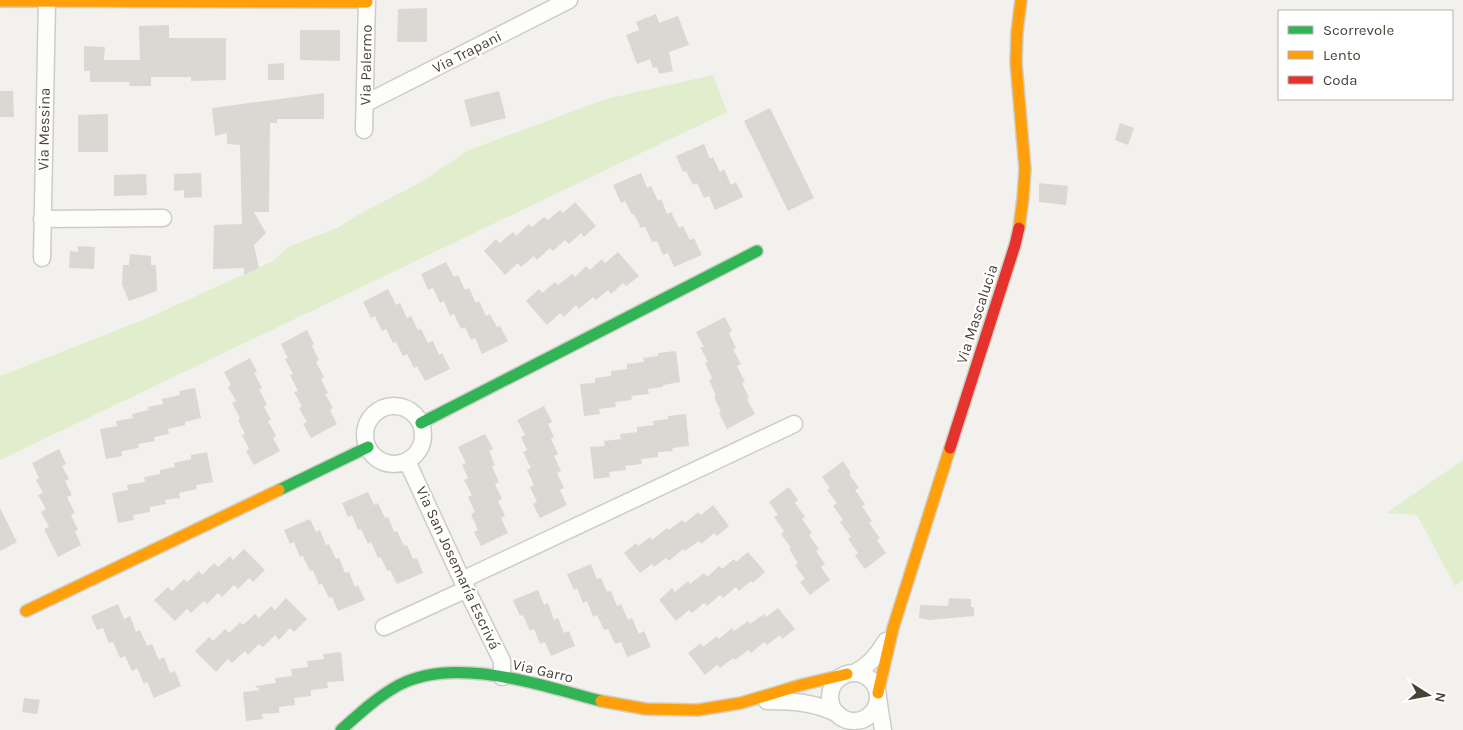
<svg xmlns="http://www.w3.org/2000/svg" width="1463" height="730" viewBox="0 0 1463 730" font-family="Karla,sans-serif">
  <rect width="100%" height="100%" fill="#f2f1ed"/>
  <!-- green -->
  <path fill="#e0eecd" d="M713,75L727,112L0,460V376L148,318L273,261L288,247L337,228L363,212L418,184L469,150L606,99Z
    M1463,460V580L1455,586L1417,515L1386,513Z"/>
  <!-- building -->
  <path fill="#dbd8d3" d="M427,8V42H397L398,9Z
    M656,14L659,23L678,16L689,45L669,52L673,71L659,74L657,67L653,68L650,59L637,64L626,35L639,30L636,22Z
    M169,25V38H226V80L191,81V77H151V86H129L130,82H90V71H84V46L105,47L104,60H140L139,26Z
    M300,30H340V61L300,60Z
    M284,63V80H268V64Z
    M0,91H13L14,117H0Z
    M499,91L506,118L471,127L464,100Z
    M324,93V119H277V123H270L269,212H254L266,233L254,245L259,268L244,275V268L213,269L214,225L242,224L240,145L227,144V133L215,136L212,108Z
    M770,108L814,198L788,211L744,121Z
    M108,114V152H78V115Z
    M1120,123L1134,128L1128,145L1115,140Z
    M704,144L710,159L713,157L720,172L724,169L731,185L736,182L743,197L715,210L709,196L704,198L697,183L693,185L686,171L683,172L676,156Z
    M201,173L202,197L184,198V190L174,191V174Z
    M641,173L647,188L651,186L658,201L661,199L667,214L671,212L679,228L683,226L690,240L694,238L702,255L674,267L668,253L663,255L657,241L652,242L645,227L641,228L634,214L632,215L625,201L621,203L613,185Z
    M146,174L147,195L114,196V175Z
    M1039,183L1068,186L1066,205L1039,202Z
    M575,202L596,226L584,237L581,233L569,244L565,240L553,251L550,248L537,260L534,256L521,267L518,263L505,275L484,251L496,239L500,243L513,232L516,236L529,224L532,227L544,217L548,220L560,210L563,213Z
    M78,246L95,247L94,269L69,268L70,251L78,252Z
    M618,252L639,276L626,286L623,283L611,294L608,290L596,300L593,297L579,309L576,305L564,317L560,313L547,325L526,301L539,289L542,293L555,282L558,285L572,274L575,277L586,266L590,270L602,259L605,263Z
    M130,254L151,256V265H156L157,291L129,301L122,285L123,265H129Z
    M446,262L454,277L458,275L465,290L469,288L476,303L479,301L486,316L490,314L497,327L500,326L508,341L482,354L475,338L471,340L465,327L461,329L454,314L450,316L444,301L440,303L433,288L428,290L421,274Z
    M388,289L396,305L400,303L407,318L411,316L418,330L421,329L428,343L433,341L439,355L442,353L450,369L425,381L417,366L414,368L407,354L403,356L396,342L393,343L386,329L382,331L375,316L371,318L363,302Z
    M725,317L732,331L729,333L736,348L733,349L741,364L737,366L745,382L742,383L749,398L747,399L755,414L727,429L719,413L721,412L714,397L716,396L709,380L712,378L705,363L708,362L700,347H704L696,332Z
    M307,330L314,344L312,346L319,360L316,362L324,377L321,379L328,393L325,394L333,408L330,410L337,424L311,438L303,424L307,422L299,408L302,406L294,392L298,391L290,375L293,374L285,359L288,358L281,344Z
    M676,351L680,382L663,385V387L648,389L649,394L631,396L632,400L615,402L616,407L599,409L600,414L584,416L580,384L595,383V378L611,376V371L627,369V364L644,362L643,358L658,356V353Z
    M250,358L257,372L254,373L262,388L259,389L267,405L264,406L271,420L268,421L276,436L273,438L280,451L254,465L246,451L249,449L242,435L245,434L238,420L240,418L232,403L236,401L228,387L231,385L224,372Z
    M195,388L201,418L185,422V425L168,429L169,434L154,437L155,441L138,444L139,448L122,451V456L106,459L100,429L117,426L116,421L133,418L132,414L149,410L148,407L163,404L162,399L180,395L179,391Z
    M544,406L552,422L548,424L554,437L551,439L558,454L554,456L561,471L557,473L564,488L560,490L567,505L540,518L533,504L537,502L530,487L534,485L527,470L531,468L523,452L527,450L521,437L525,435L517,420Z
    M686,414L689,446L672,448L673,451L658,452V457L641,459L642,464L625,466L626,470L609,472L610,477L594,479L590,447L605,446L604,441L621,439L620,434L637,432V427L654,425L653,421L668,419V416Z
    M485,434L493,449L489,451L495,465L492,466L499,482L495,484L502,499L498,501L505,516L501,518L508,533L481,546L474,532L478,530L471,514L475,512L468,497L472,495L464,480L468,478L462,465L466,463L458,447Z
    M59,449L66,464L62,466L69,479L65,481L72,495L67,497L75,513L71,515L78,530L75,531L81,545L58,557L44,529L49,527L41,512L46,509L38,495L43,493L36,480L39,478L32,463Z
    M207,452L213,482L196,485L197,489L179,493L180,498L165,500L166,504L150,507V512L133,515L134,520L118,523L112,493L128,490L127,485L145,482L144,477L160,474V470L175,467L174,463L191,459V455Z
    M843,461L851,473L849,474L859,488L855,490L865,504L862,506L872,521L869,523L880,538L877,540L886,553L865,569L855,556L858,553L848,539L851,537L840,522L843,520L833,506L837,503L827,490L830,488L822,477Z
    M789,487L798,500L795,503L805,517L802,519L812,533L809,535L819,549L816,551L825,564L821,567L830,580L810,595L800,582L805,579L795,565L798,563L789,549L791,548L781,534L784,531L774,517L778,515L769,502Z
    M368,492L374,505L378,503L385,518L388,517L394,532L397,531L404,546L407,545L413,559L417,558L423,573L397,584L390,570L387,571L381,557L378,558L371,542L368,544L361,529L358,530L352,515L348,517L342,503Z
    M713,505L729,526L717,536L714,533L701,544L699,541L685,551L683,549L669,561L666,558L654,567L652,564L640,573L624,553L636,543L638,546L650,537L652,540L667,528L669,530L682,520L685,523L698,512L701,515Z
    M0,508L17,542L0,551Z
    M310,519L316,532L320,530L326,545L329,544L336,559L339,558L345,573L349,572L355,587L358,585L365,600L338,611L332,597L329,598L322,584L319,585L313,570L310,571L303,556L300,557L294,542L290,544L284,530Z
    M244,549L265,570L253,582L249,578L238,589L234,585L222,597L218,593L207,604L204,601L191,613L187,609L175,621L154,600L168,587L172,591L184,579L187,582L199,571L202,575L214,563L218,567L230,556L233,560Z
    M748,552L765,572L753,583L751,581L739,591L736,587L723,598L720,595L707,606L704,603L692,613L689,610L676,621L659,600L672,588L675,592L688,581L690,584L704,573L707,577L719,566L722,569L734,559L736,562Z
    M591,564L597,579L601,578L607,592L611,591L617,606L621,604L628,620L632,618L639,634L644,631L651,647L627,657L621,642L615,644L608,629L604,630L597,615L593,617L587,601L583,603L577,588L574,590L567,574Z
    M538,590L544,605L548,603L554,620L558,618L564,633L569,631L575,646L551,656L545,642L540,644L534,629L530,631L523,615L520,616L513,600Z
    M286,598L307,619L294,632L290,628L279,640L275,635L263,647L259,644L248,655L245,651L232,663L228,659L216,672L195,651L209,637L213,641L225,629L229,633L240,622L243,625L255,614L259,618L271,606L275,610Z
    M949,598L971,599V607H974V616L929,620L919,618L920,605L948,606Z
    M118,604L124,619L130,616L136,632L140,630L147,646L152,644L159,660L164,657L170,673L175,671L181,686L154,698L147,682L144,684L137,668L132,671L125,656L120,658L113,642L109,643L103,628L97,630L91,616Z
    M778,608L795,629L782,639L780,635L767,645L764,642L751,653L748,650L735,660L733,658L720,668L717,665L705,675L688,653L701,643L703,647L717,636L719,639L732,628L734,631L748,621L750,624L764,614L766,617Z
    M341,652L344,681L327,682L328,688L311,690V696L294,698L295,705L279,707V713L262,714L263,719L246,721L243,692L260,690L255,686L276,683L275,678L292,676L291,669L308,667L307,661L324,659L323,654Z
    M24,698L40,700L37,714L22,712Z"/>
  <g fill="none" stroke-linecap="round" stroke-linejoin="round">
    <!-- street casing -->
    <g stroke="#ceccc7" stroke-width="19">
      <path id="street" d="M366,103L569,0
        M364,130L367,0
        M42,219L163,218
        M42,258L47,0
        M365 435a29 29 0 1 1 58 0a29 29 0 1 1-58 0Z
        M407,461L462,580L502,661V677
        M462,580L794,424
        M384,627L467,589
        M854,673C869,666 878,655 886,641
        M830 697a24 24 0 1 1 48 0a24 24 0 1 1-48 0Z
        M878,698L883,730
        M767,701C792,701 815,702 838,714"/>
    </g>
    <!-- fast casing -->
    <g stroke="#d2cec3" stroke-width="14">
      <path id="fast" d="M421,423L757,251
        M279,490L368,447
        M341,730C359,714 377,697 399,685C456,655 542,686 601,701"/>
    </g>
    <!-- slow casing -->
    <g stroke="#d2cec3" stroke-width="14">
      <path id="slow" d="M0,1L367,2
        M1019,228L1023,198L1025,169L1016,63L1017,32L1021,0
        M26,611L279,490
        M878,693L893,628L950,448
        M601,701L646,709L698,710L741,703L801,685L847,674"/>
    </g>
    <!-- jam casing -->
    <g stroke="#d2cec3" stroke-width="14">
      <path id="jam" d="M950,448L1015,245L1019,228"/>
    </g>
    <!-- street -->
    <use href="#street" stroke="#fdfdfc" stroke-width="16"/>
    <!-- fast -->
    <use href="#fast" stroke="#30b455" stroke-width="11"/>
    <!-- slow -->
    <use href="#slow" stroke="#ff9f0a" stroke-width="11"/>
    <!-- jam -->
    <use href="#jam" stroke="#e5322d" stroke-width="11"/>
  </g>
  <g text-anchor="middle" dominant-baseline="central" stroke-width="4.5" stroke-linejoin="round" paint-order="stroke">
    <!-- street labels -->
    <g font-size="15" fill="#4a4237" stroke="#fff">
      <text transform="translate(467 52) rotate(-27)">Via Trapani</text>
      <text transform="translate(366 65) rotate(-89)">Via Palermo</text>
      <text transform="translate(44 129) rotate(-89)">Via Messina</text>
      <text transform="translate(977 314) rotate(-72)">Via Mascalucia</text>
      <text transform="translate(458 568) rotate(65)">Via San Josemaría Escrivá</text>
      <text transform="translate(543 671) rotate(13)">Via Garro</text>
    </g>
  </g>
  <!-- legend -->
  <rect x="1278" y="10" width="175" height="90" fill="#ffffff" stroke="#b7b3af"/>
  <rect x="1288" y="26" width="25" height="8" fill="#30b455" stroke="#b7b3af"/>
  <text x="1323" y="35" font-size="15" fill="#4a4237">Scorrevole</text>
  <rect x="1288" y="51" width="25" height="8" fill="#ff9f0a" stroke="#b7b3af"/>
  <text x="1323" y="60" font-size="15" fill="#4a4237">Lento</text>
  <rect x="1288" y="76" width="25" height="8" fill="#e5322d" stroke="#b7b3af"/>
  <text x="1323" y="85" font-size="15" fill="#4a4237">Coda</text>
  <!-- north arrow -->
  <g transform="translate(1428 695) rotate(101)" stroke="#ffffff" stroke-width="4" paint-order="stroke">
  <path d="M0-4L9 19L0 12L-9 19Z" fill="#4a4237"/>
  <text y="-8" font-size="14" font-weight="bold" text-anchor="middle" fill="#4a4237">N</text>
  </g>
</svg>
